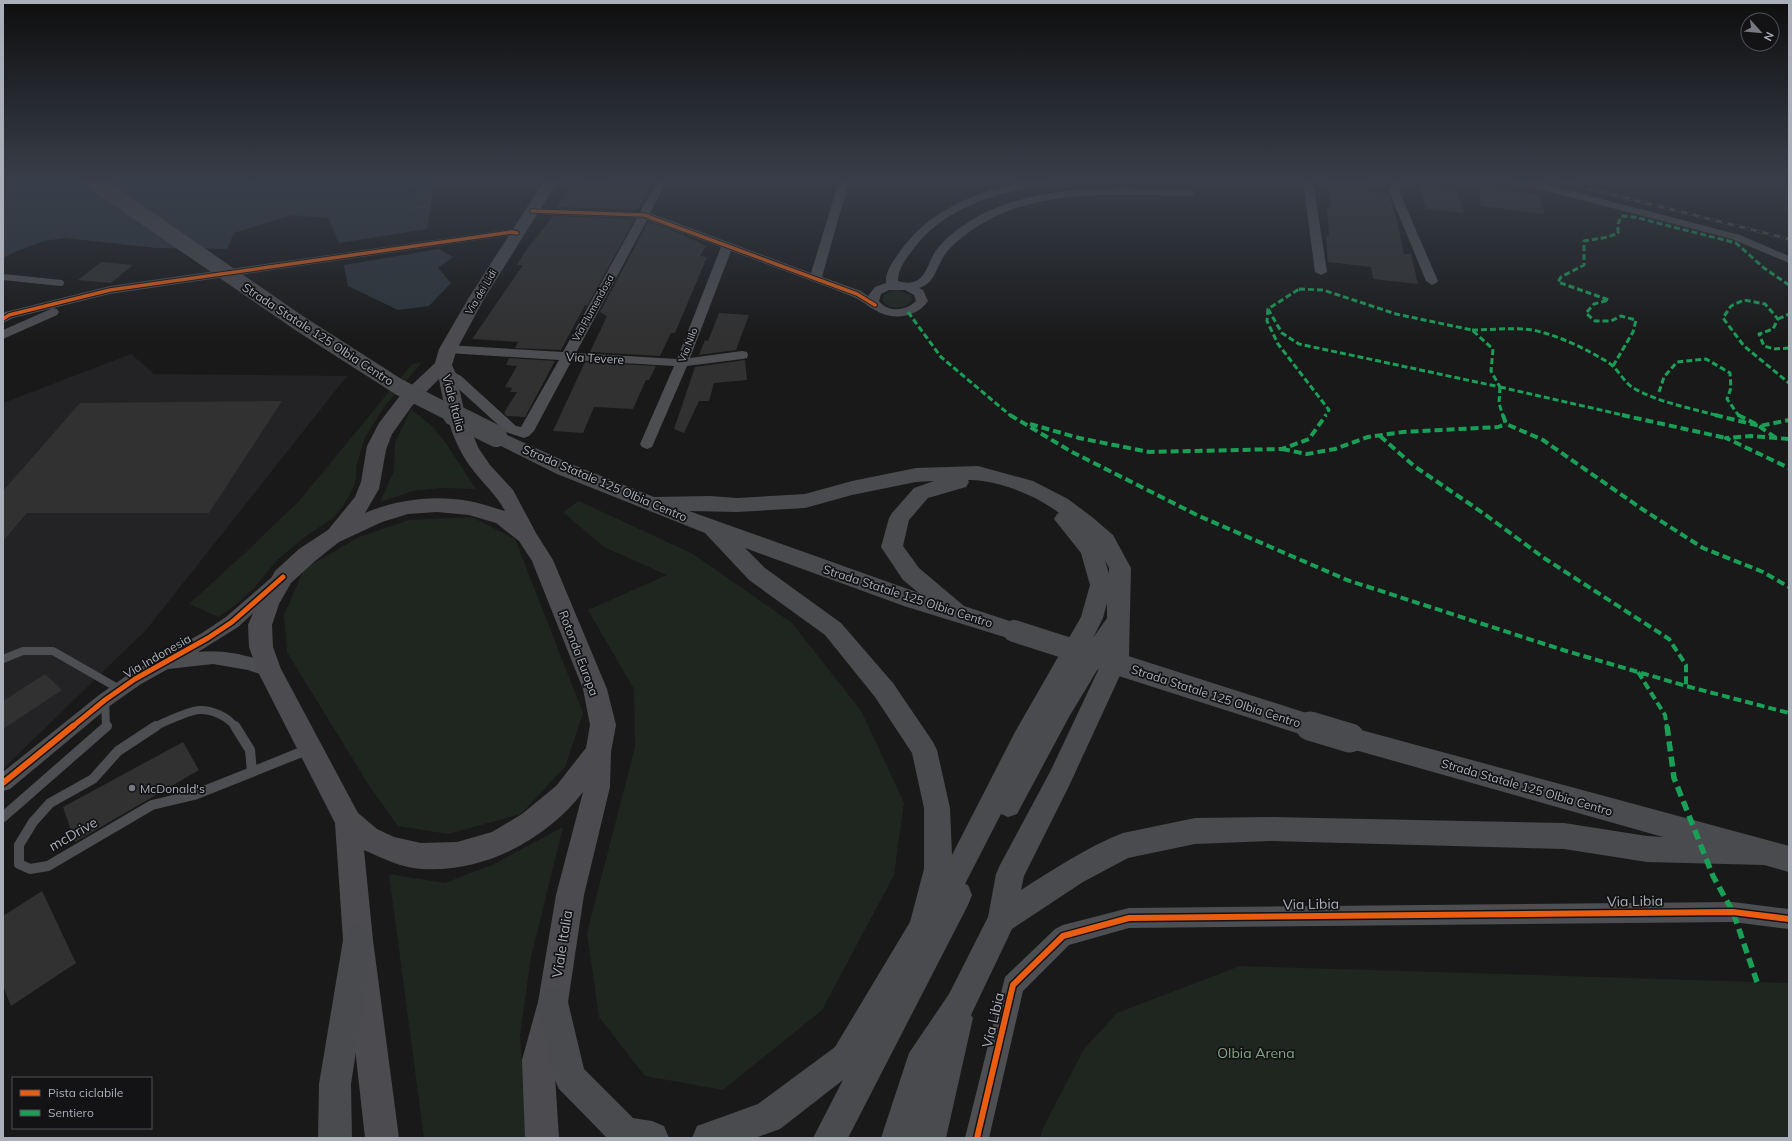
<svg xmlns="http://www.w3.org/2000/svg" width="1792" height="1141" viewBox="0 0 1792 1141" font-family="Mulish,sans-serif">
  <rect width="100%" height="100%" fill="#191919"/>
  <!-- built -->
  <path fill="#232325" d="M131,354L154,374L347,376L146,630L3,769V403Z"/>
  <!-- green -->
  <path fill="#1f2620" d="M898,290L911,295L912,300C905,310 889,310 882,300L884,295L891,291Z
    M422,362L385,406L365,437L356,467V479L352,491L343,506L333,518L306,536L277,560L255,587L239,602L219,617L189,604L245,553L299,501L412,364Z
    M411,409L432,426L443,439L476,489L441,488L413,491L380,502L394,471L395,443Z
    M579,501L693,554L792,623L862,712L904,803L894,875L822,1010L723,1090L645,1076L599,1017L587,933L635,747L634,689L588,610L667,575L604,547L563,512Z
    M472,517L515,539L583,713L565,767L521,814L448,834L398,826L368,784L287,652L284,615L304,569L359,537L409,520Z
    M563,827L531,957L520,1036L528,1138H424L389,874L445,883L494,864Z
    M1240,966L1789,983V1138H1040L1043,1128L1084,1049L1117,1013Z"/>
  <!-- water -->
  <path fill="#2c343b" d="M3,181H448L433,191L427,229L339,243L328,218L291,215L234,233L227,249L157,248L64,238L45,241L17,251L3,258Z
    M439,249L453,257L438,268L451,283L429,306L398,310L348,286L344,265Z"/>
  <!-- building -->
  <path fill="#313131" d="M583,181H616L614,184L652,186L637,210L557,207L573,184L581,185Z
    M1328,181H1371L1365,192L1388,193L1397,220L1404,254H1411L1418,284L1373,279L1371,267L1328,262L1326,235L1329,236L1327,208L1332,207Z
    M1420,187L1457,191L1464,213L1426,209Z
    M1478,187L1539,195L1545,214L1481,206Z
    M553,216L635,219L587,306L585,305L561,350L515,348L518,342L472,339L523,265H517L524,253Z
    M648,222L679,233L706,246L700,256L707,257L675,333H671L660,356L590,352L607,316L600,312Z
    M101,262L133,265L111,283L78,280Z
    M719,313L749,315L736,350L699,355L705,340L708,341Z
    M509,358L555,361L525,417L507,416L504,413L517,392H510L512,388L505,387L517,366L506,365Z
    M745,360L747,380L714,383L709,401H699L684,433L674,429L695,367Z
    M585,362L656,366L649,380H646L633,409L594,407L583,433L553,431Z
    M282,401L209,513H27L3,541V491L80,403Z
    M45,674L62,690L3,729V701Z
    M183,742L199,770L75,842L63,807Z
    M42,891L76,963L11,1006L3,986V916Z"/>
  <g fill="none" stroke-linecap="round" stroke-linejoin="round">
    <!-- path -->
    <path stroke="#4f5053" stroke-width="2" stroke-dasharray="1.5 2" stroke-linecap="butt" d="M401,185L439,187
      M417,196L432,197
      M410,208L430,206"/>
    <!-- service-far2 -->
    <path stroke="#4d4e52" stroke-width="6" d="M3,277L61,283"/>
    <!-- service-far1 -->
    <path stroke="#4d4e52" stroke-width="8" d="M3,659L23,651H53L121,690
      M105,700L106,727
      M155,727C161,723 192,710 199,710C211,709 229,717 235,727"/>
    <!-- service -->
    <path stroke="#4d4e52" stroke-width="10" d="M156,726L118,751L93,779L50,803L33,822L19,845V864L30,869L48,866L152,805L194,795L252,772
      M235,726L250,750L252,772
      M252,772L309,749
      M3,817L107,726"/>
    <!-- minor -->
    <path fill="#4d4e52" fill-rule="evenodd" d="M657,181H667L650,213L811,273L839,181H849L822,277L861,291L868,296L875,287L886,283C885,271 894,260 901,250C924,218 957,201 994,189C1005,186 1016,182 1027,181C1035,181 1044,181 1052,181L1051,183C1037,187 1023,188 1009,192C972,201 934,219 912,251C905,260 898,269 898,281C905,283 911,284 918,280C927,274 930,258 937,249C951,232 971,219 991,210C1053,183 1124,188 1190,190L1195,193L1190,196C1117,195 1030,186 968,233C960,239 952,245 946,253C936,266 936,283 919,288L923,290L928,301C920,313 905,318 891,316C875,314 865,301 851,296C811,280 771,266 731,251L690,358L742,351L747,352L748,355L747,358L742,359L687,366L652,447L647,449L642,447L640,444L674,366L572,360L534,431L529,436L524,438L506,432L451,382L440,374L442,371H452L461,376L516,426L521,427L559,360L448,353L443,352L442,349L443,346L448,345L563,352L637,218L532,214L527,211L532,208L640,212ZM647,220L721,247L677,359L576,353ZM889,290H905L914,295L916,301C906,311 888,313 879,301L881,294Z
      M1303,181H1313L1327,272L1321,275L1315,272Z
      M1392,181H1402L1399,191L1438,281L1436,283L1432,285L1426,281L1389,191Z
      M1514,181H1533L1740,235L1789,256V263L1732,239L1515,183Z
      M512,229L521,231L523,233L517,236L512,235L110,294L13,318L3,323V314L5,312L110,286Z
      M53,308L57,309L59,312L57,315L3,339V330Z
      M278,575L284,577L286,581L284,585L238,627L198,652C225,649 250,656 275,665L278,670L275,675L269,677L248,670L213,664L168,669L141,684L111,705L10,789L3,791V772L99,695L129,674L202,633L226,617L272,577Z
      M1733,902L1789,909V929L1733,922L1129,928L1069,945L1023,991L989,1138H965L1005,977L1055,929L1063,925L1129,908Z"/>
    <!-- secondary -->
    <path fill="#4c4c50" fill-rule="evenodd" d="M544,181H558L484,299L457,349L452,365L456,374L466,419L479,449L490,465L513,490L536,533L553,560L607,689L616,725L611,752L610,787L584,895L568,1002L554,1060L559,1138H525L522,1060L538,1002L556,895L583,792C546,840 483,873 422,869C402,868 382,858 364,850L373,940L399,1138H365L343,940L335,823L257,670L249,647L248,625L257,604L275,571L299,549L328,530L355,497L361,482L367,446L379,423L399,397L435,363L439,349L468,299ZM439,379C445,412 452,443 473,470C483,484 497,495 505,511C493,508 481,503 469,501C434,495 399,499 365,513L379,489L386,450L392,434L412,406ZM437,512L469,515L496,523L519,541L532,561L583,689L590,725L586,748L556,786L522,814L492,832L457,842L421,843L394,837L377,829L358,813L281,669L273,647L272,625L279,604L291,583L315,561L339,542L382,522L408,514Z"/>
    <!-- primary -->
    <path fill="#4a4b4e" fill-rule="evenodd" d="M496,430L571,464L654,497L710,496L737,498L805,494L852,481L916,468L978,466L1033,481L1068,499L1092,517L1113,535L1131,568L1129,656L1069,786L1024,876L1021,890C1054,869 1087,847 1123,833L1195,818L1271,817L1564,823L1647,836L1663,837L1341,746L1337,738L1341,730L1350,727L1789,846V872L1764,865L1647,862L1564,849L1271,841L1195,844L1128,858L1083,882L1012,929L971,1015L973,1018L946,1138H881L909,1053L949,994L988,917L996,874L1000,865L1051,770L1102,662L1069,717L1017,814L1008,817L1001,814L965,884L968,885L972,895L968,905L848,1138H813L843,1080L780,1129L755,1138H692L697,1126L758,1104L835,1047L910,922L924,869V808L912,753L875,697L825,635L749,580L705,533L557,474L489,440L486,436L489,432ZM968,480C996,479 1037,496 1059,513L1057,514L1054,519L1081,553L1090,585L1081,617L1015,732L952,855L950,808L937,750L933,742L893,683L841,623L765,568L745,548L904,606L1014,640L1022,637L1026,631L1022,625L964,606L919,568L903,546L909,520L928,498L966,487L969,482ZM934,481L914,488L892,513L889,518L881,547L903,580L919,593L689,511L737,512L805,508L852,495L916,482ZM1105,560L1109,568V574ZM1107,603V618L1093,638L1103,618Z
      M358,925L368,930L373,940L351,1084L352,1138H318L319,1084L343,940L348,930Z
      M553,987L564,991L568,1002L584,1069L633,1118L652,1121L664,1126L669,1138H607L559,1089L554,1078L538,1002L542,991Z"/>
    <!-- rail casing -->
    <g stroke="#4d4e50" stroke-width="3">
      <path id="rail" d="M1559,181L1789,239"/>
    </g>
    <!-- rail -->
    <use href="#rail" stroke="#131315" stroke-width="2" stroke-dasharray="6" stroke-linecap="butt"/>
    <!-- primary-bridge-far2 -->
    <path stroke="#4a4b4e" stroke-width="16" d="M93,181L299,323L399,387L456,416"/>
    <!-- primary-bridge-far1 -->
    <path stroke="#4a4b4e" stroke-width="22" d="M454,415L496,436
      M1014,631L1314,727"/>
    <!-- primary-bridge -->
    <path stroke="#4a4b4e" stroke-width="29" d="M1310,726L1350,738"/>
    <!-- quiet-far2 -->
    <path stroke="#1a9f57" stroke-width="3" stroke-dasharray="6 3" stroke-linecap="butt" d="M1299,289L1323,290L1396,314L1472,330L1493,349L1491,371L1500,387L1299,344L1282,333L1268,309Z
      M1268,309L1267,321L1278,344L1329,410L1325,416
      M908,312L941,357L1011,416
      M1778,319L1789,314
      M1472,330C1489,330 1507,328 1524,329C1550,331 1587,349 1609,363C1619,370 1624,383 1635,389C1661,403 1690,408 1719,416
      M1789,348L1774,349L1764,346L1759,334L1773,329L1778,319L1765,304L1744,300L1731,306L1723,318L1744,346L1789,383
      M1613,366L1633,332L1636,320L1621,316L1611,321H1595L1586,313L1594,304L1609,300L1558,282L1561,277L1584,265V241L1608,237L1618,233V224L1621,216L1634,217L1736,243L1764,268L1789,285
      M1500,387L1627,416
      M1500,387L1499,403L1503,416
      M1659,392L1664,377L1677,362L1706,359L1730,373L1731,388L1727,399L1739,416"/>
    <!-- quiet-far1 -->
    <path stroke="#1a9f57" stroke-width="4" stroke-dasharray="8 4" stroke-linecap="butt" d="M1010,415L1072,452L1199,516L1347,580L1563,650L1686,686L1789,713
      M1503,415L1506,424L1543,440L1642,509L1703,548L1763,572L1789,587
      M1622,415L1726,438
      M1715,415L1760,426L1789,420
      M1738,415L1756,424L1776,438
      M1030,424L1079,438L1149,452L1282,449L1309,439L1326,415
      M1380,436L1414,466L1483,513L1544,558L1669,639L1686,665V686
      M1789,439L1751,436L1726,438L1789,468
      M1282,449L1307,454L1335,449L1368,437L1403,432L1498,427L1506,424
      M1638,672L1665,715L1667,727"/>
    <!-- quiet -->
    <path stroke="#1a9f57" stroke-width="5.5" stroke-dasharray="10 5.5" stroke-linecap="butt" d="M1667,726L1674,778L1713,876L1733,912L1757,982"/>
    <!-- cycleway-far2 casing -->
    <g stroke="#131315" stroke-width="5.5">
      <path id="cycleway-far2" d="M532,211L644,215L857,294L875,305
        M3,319L9,315L110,290L512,232L517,233"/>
    </g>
    <!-- cycleway-far1 casing -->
    <g stroke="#131315" stroke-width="8">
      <path id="cycleway-far1" d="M72,727L105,700L135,679L208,638L232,622L283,577"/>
    </g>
    <!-- cycleway casing -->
    <g stroke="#131315" stroke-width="9">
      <path id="cycleway" d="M3,783L73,726
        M977,1138L1013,985L1063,936L1129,918L1733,912L1789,919"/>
    </g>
    <!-- cycleway-far2 -->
    <use href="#cycleway-far2" stroke="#e95d12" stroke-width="3.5"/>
    <!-- cycleway-far1 -->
    <use href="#cycleway-far1" stroke="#e95d12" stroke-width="5"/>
    <!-- cycleway -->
    <use href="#cycleway" stroke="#e95d12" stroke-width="6"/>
  </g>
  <!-- sky -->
  <linearGradient id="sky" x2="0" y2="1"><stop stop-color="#0e0e0e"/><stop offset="0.53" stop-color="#383e49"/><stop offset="1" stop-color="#383e49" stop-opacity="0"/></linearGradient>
  <rect width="1792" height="341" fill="url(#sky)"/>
  <!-- markers -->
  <circle fill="#777a81" stroke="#131315" stroke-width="1.5" cx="132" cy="788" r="4"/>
  <g text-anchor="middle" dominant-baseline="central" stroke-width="3.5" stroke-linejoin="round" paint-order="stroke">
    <!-- far-street labels -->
    <g font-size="10" fill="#aaafb9" stroke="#131315">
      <text transform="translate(481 292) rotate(-59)">Via dei Lidi</text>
      <text transform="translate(593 308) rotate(-61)">Via Flumendosa</text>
      <text transform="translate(688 345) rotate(-69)">Via Nilo</text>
    </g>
    <!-- street labels -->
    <g font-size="12" fill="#aaafb9" stroke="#131315">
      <text transform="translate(318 334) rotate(33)">Strada Statale 125 Olbia Centro</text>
      <text transform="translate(595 358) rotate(3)">Via Tevere</text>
      <text transform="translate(454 403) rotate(75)">Viale Italia</text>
      <text transform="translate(605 483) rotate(23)">Strada Statale 125 Olbia Centro</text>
      <text transform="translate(908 596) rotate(18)">Strada Statale 125 Olbia Centro</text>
      <text transform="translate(579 653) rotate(69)">Rotonda Europa</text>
      <text transform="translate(157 656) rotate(-30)">Via Indonesia</text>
      <text transform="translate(1216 696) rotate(18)">Strada Statale 125 Olbia Centro</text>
      <text transform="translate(1527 787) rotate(16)">Strada Statale 125 Olbia Centro</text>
    </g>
    <!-- poi labels -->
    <g font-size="12" fill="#aaafb9" stroke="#131315" text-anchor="start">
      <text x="140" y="788">McDonald's</text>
    </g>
    <!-- near-street labels -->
    <g font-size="14" fill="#aaafb9" stroke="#131315">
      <text transform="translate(73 834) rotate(-30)">mcDrive</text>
      <text transform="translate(1635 901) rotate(-1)">Via Libia</text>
      <text transform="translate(1311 904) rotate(-1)">Via Libia</text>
      <text transform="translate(562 944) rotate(-81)">Viale Italia</text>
      <text transform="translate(993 1020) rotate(-77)">Via Libia</text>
    </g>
    <!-- near-park labels -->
    <g font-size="14" fill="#82a484" stroke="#131315">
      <text x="1256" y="1053">Olbia Arena</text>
    </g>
  </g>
  <!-- border -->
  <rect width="1792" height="1141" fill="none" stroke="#aaafb9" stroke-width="8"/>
  <!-- legend -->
  <rect x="12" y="1077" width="140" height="52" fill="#131315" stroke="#4f5157"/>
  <rect x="20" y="1090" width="20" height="6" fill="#e95d12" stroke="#4f5157"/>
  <text x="48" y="1097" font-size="12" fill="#aaafb9">Pista ciclabile</text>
  <rect x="20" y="1110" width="20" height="6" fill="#1a9f57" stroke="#4f5157"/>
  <text x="48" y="1117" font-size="12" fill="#aaafb9">Sentiero</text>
  <!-- north arrow -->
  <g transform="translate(1760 32) rotate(117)"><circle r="19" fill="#131315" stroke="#4f5157"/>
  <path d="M0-3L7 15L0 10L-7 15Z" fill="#777a81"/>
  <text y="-6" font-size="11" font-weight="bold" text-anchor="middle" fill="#aaafb9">N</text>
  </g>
</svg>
